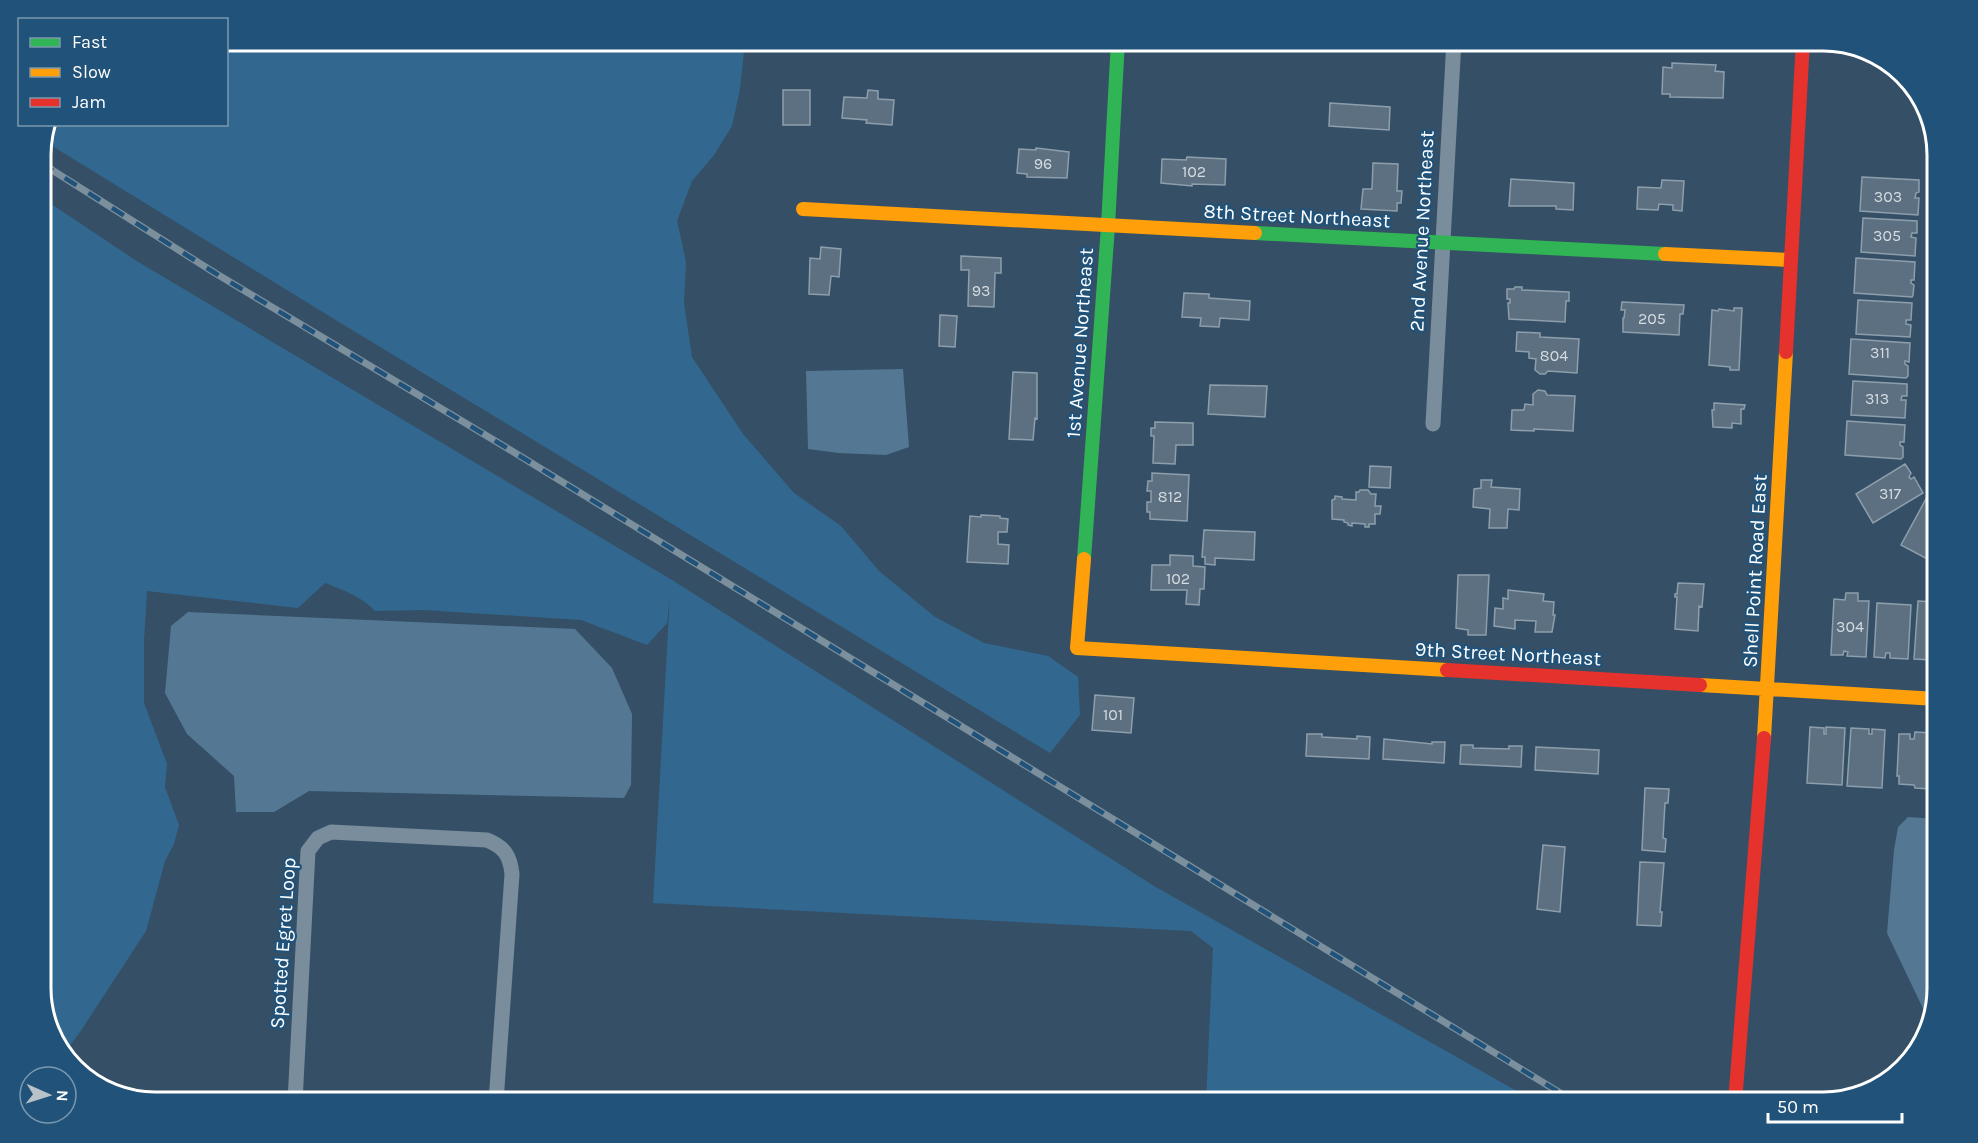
<svg xmlns="http://www.w3.org/2000/svg" width="1978" height="1143" viewBox="0 0 1978 1143" font-family="Karla,sans-serif">
  <rect width="100%" height="100%" fill="#355066"/>
  <!-- green -->
  <path fill="#326890" d="M227,40L745,41L740,89L732,126L714,155L692,181L677,221L686,262L684,303L692,357L743,434L794,493L841,526L879,571L935,617L984,643L1048,656L1078,677L1080,715L1050,753L339,322L44,141L51,125L226,124Z
    M41,197L135,260L672,580L1154,886L1536,1102H1206L1213,948L1191,931L653,903L670,595L667,623L647,645L581,620L424,610L375,611C361,596 343,590 325,583L298,608L147,591L144,640V703L167,764L165,787L179,825L174,844L165,861L146,931L80,1032L63,1055L60,1051L41,995Z"/>
  <!-- water -->
  <path fill="#547894" d="M903,369L909,447L886,455L839,453L808,449L806,371Z
    M188,612L575,629L612,668L632,714L631,785L624,798L309,791L274,812H236L234,776L187,734L165,693L171,626Z
    M1908,817L1937,819V988L1929,1021L1887,933L1894,850L1898,827Z"/>
  <!-- building -->
  <path fill="#5c7081" stroke="#8d9eac" stroke-width="1.5" d="M1672,63L1716,65L1715,71L1724,72L1723,98L1670,97V94H1662L1663,67L1672,68Z
    M783,90H810V125H783Z
    M868,90L878,91V99L894,100L892,125L866,123L867,120L842,118L844,97L867,98Z
    M1330,103L1390,107L1389,130L1329,126Z
    M1036,148L1069,152L1067,178L1027,177V174L1017,173L1019,149L1036,150Z
    M1187,157L1226,159L1225,185L1192,184V186L1161,183L1162,159L1186,160Z
    M1373,163L1398,164L1397,191H1402L1401,203H1397V211L1361,209L1363,189H1372Z
    M1862,177L1919,180V192L1916,193L1915,198H1919L1918,215L1860,211Z
    M1511,179L1574,183L1573,210L1556,209V206H1509Z
    M1662,180L1684,181L1682,211L1673,210V205L1659,204L1658,210L1637,209L1638,187L1661,188Z
    M1863,218L1917,221V233H1912L1911,237L1916,238L1915,256L1861,252Z
    M821,247L841,249L839,277L831,276L829,295L809,294L810,258L820,259Z
    M961,256L1001,258V273H995L994,307L968,306L969,270H961Z
    M1856,258L1915,262L1914,280H1911V283L1914,285L1913,295L1912,297L1854,293Z
    M1515,287H1522V290L1569,292V301H1566L1565,322L1509,319L1508,303H1510V299H1507V289H1514Z
    M1184,293L1209,294V298L1250,301L1249,320L1220,318L1219,327L1200,326L1201,318L1182,317Z
    M1858,300L1912,303L1911,320H1906V324L1911,325L1910,337L1856,334Z
    M1622,302L1684,305L1683,314H1680L1679,335L1623,332V318H1624L1625,310H1621Z
    M1734,308H1742L1739,370H1730V367L1709,365L1712,310L1718,311L1719,309L1734,311Z
    M940,315L957,316L955,347L939,346Z
    M1517,332L1540,333V337L1579,339L1577,373L1548,371L1545,374H1540L1535,370L1536,359L1529,358V352L1516,351Z
    M1851,339L1910,343L1909,362L1905,361V364L1908,366V376L1906,378L1849,374Z
    M1013,372L1037,373V419L1035,418L1033,440L1009,439Z
    M1853,381L1907,384V396H1902L1901,400H1906L1905,418L1851,415Z
    M1210,385L1267,386L1265,417L1208,414Z
    M1538,390L1545,391L1547,395L1575,396L1573,431L1534,429V431L1511,430L1512,410H1524L1525,404L1533,405V394Z
    M1714,403L1745,405L1744,409H1741V424L1732,423V428L1713,427L1712,410H1714Z
    M1847,421L1905,425L1904,442H1900V445L1903,447V457L1901,459L1845,455Z
    M1155,422L1193,423V445H1176L1175,464L1153,463L1154,436H1151V428H1155Z
    M1905,464L1911,473L1909,477L1911,479L1914,477L1923,493L1873,523L1856,494Z
    M1370,466L1391,467L1390,488L1369,487Z
    M1152,473L1189,475L1187,521L1150,519V512H1147V502H1151V491H1147L1148,481H1152Z
    M1481,480H1492L1491,487L1520,489L1519,510L1508,509L1507,528H1489L1490,509L1473,507L1474,489L1481,488Z
    M1360,490H1368L1371,494H1376L1375,506H1381L1380,514H1375V524H1369V527H1365V524L1352,523V526L1348,525V523L1344,522V520L1332,519V500L1335,499V496L1342,497V499L1356,500V492H1359Z
    M1927,497L1937,503V550L1931,561L1901,545Z
    M981,515L1000,516V518L1008,519L1007,532H998V544L1009,545L1008,564L967,562L970,516L981,517Z
    M1204,530L1255,532L1254,560L1215,558V565L1205,564V557H1202Z
    M1170,555L1193,556V566L1205,567L1204,589H1200L1199,605L1186,604L1187,590H1151L1152,565H1170Z
    M1458,575H1489L1486,635H1468V630L1456,628Z
    M1678,583L1704,584L1702,607L1699,606L1698,631L1675,629L1677,597H1675V594H1677Z
    M1508,590L1544,594L1543,601L1554,602L1553,615H1555L1552,632H1535L1536,621L1515,620V629L1494,626L1495,608L1503,609V598L1508,599Z
    M1846,593H1858V601H1869L1866,657L1847,656L1848,652L1844,651L1843,655H1831L1834,599L1845,600Z
    M1918,601L1937,602V660L1936,658H1932V660L1914,659Z
    M1877,603L1911,605L1908,659L1890,658V653H1886L1885,658L1874,657Z
    M1095,695L1134,698L1131,733L1092,730Z
    M1810,727L1824,728V734H1826V727L1845,728L1842,785L1807,783Z
    M1851,728L1869,729V734H1872V729L1885,730L1882,788L1847,786Z
    M1915,732L1933,733L1931,789L1915,788L1914,785L1899,784V776H1897L1899,734H1910V739H1914Z
    M1307,734H1322V737L1357,739V736L1370,737L1369,759L1306,756Z
    M1384,739L1432,744V742H1445L1444,763L1383,759Z
    M1461,745H1473V748L1509,749V746H1522L1521,767L1460,764Z
    M1536,747L1599,750L1598,774L1535,770Z
    M1645,788L1669,789L1668,803H1665L1663,838L1666,839L1665,852L1642,850Z
    M1543,845L1565,847L1560,912L1537,909Z
    M1640,862L1664,863L1660,912H1662L1661,926L1637,925Z"/>
  <g fill="none" stroke-linecap="round" stroke-linejoin="round">
    <!-- street -->
    <path stroke="#798d9d" stroke-width="15" d="M1433,424L1454,40
      M295,1102L308,851L318,838L331,832L487,840C504,847 510,855 512,874L496,1102"/>
    <!-- fast -->
    <path stroke="#30b455" stroke-width="14" d="M1255,233L1665,254
      M1084,559L1108,226L1118,40"/>
    <!-- slow -->
    <path stroke="#ff9f0a" stroke-width="14" d="M803,209L1255,233
      M1665,254L1790,260
      M1084,559L1077,648L1447,670
      M1700,685L1937,699
      M1764,738L1786,352"/>
    <!-- jam -->
    <path stroke="#e5322d" stroke-width="14" d="M1786,352L1803,40
      M1447,670L1700,685
      M1735,1102L1764,738"/>
    <!-- rail casing -->
    <g stroke="#7c8f9d" stroke-width="7">
      <path id="rail" d="M41,163L215,273L502,445L1575,1102"/>
    </g>
    <!-- rail -->
    <use href="#rail" stroke="#21537a" stroke-width="4.5" stroke-dasharray="14" stroke-linecap="butt"/>
  </g>
  <g text-anchor="middle" dominant-baseline="central" stroke-width="4.5" stroke-linejoin="round" paint-order="stroke">
    <!-- number labels -->
    <g font-size="16" fill="#d6dbe0">
      <text x="1043" y="163">96</text>
      <text x="1194" y="171">102</text>
      <text x="1888" y="196">303</text>
      <text x="1887" y="235">305</text>
      <text x="981" y="290">93</text>
      <text x="1652" y="318">205</text>
      <text x="1880" y="352">311</text>
      <text x="1554" y="355">804</text>
      <text x="1877" y="398">313</text>
      <text x="1890" y="493">317</text>
      <text x="1170" y="496">812</text>
      <text x="1178" y="578">102</text>
      <text x="1850" y="626">304</text>
      <text x="1113" y="714">101</text>
    </g>
    <!-- street labels -->
    <g font-size="20" fill="#fff" stroke="#21537a">
      <text transform="translate(1297 216) rotate(3)">8th Street Northeast</text>
      <text transform="translate(1422 231) rotate(-87)">2nd Avenue Northeast</text>
      <text transform="translate(1080 343) rotate(-86)">1st Avenue Northeast</text>
      <text transform="translate(1755 571) rotate(-87)">Shell Point Road East</text>
      <text transform="translate(1508 654) rotate(3)">9th Street Northeast</text>
      <text transform="translate(283 943) rotate(-86)">Spotted Egret Loop</text>
    </g>
  </g>
  <!-- crop -->
  <path d="M0 0H1978V1143H0ZM155 51H1823A104 104 0 0 1 1927 155V988A104 104 0 0 1 1823 1092H155A104 104 0 0 1 51 988V155A104 104 0 0 1 155 51Z" fill="#21537a" fill-rule="evenodd"/>
  <path fill="none" stroke="#fff" stroke-width="3" d="M155 51H1823A104 104 0 0 1 1927 155V988A104 104 0 0 1 1823 1092H155A104 104 0 0 1 51 988V155A104 104 0 0 1 155 51Z"/>
  <!-- legend -->
  <rect x="18" y="18" width="210" height="108" fill="#21537a" stroke="#7a98af" stroke-width="1.5"/>
  <rect x="30" y="38" width="30" height="9" fill="#30b455" stroke="#7a98af" stroke-width="1.5"/>
  <text x="72" y="48" font-size="18" fill="#ffffff">Fast</text>
  <rect x="30" y="68" width="30" height="9" fill="#ff9f0a" stroke="#7a98af" stroke-width="1.5"/>
  <text x="72" y="78" font-size="18" fill="#ffffff">Slow</text>
  <rect x="30" y="98" width="30" height="9" fill="#e5322d" stroke="#7a98af" stroke-width="1.5"/>
  <text x="72" y="108" font-size="18" fill="#ffffff">Jam</text>
  <!-- north arrow -->
  <g transform="translate(48 1095) rotate(93)"><circle r="28" fill="#21537a" stroke="#7a98af" stroke-width="1.5"/>
  <path d="M0-4.5L10 22L0 15L-10 22Z" fill="#b8c2c9"/>
  <text y="-9" font-size="16" font-weight="bold" text-anchor="middle" fill="#ffffff">N</text>
  </g>
  <!-- scale -->
  <path d="M1768 1113v9h134v-9" fill="none" stroke="#ffffff" stroke-width="3"/>
  <text x="1777" y="1113" font-size="18" fill="#ffffff" stroke="#21537a" stroke-width="4.5" paint-order="stroke">50 m</text>
</svg>
